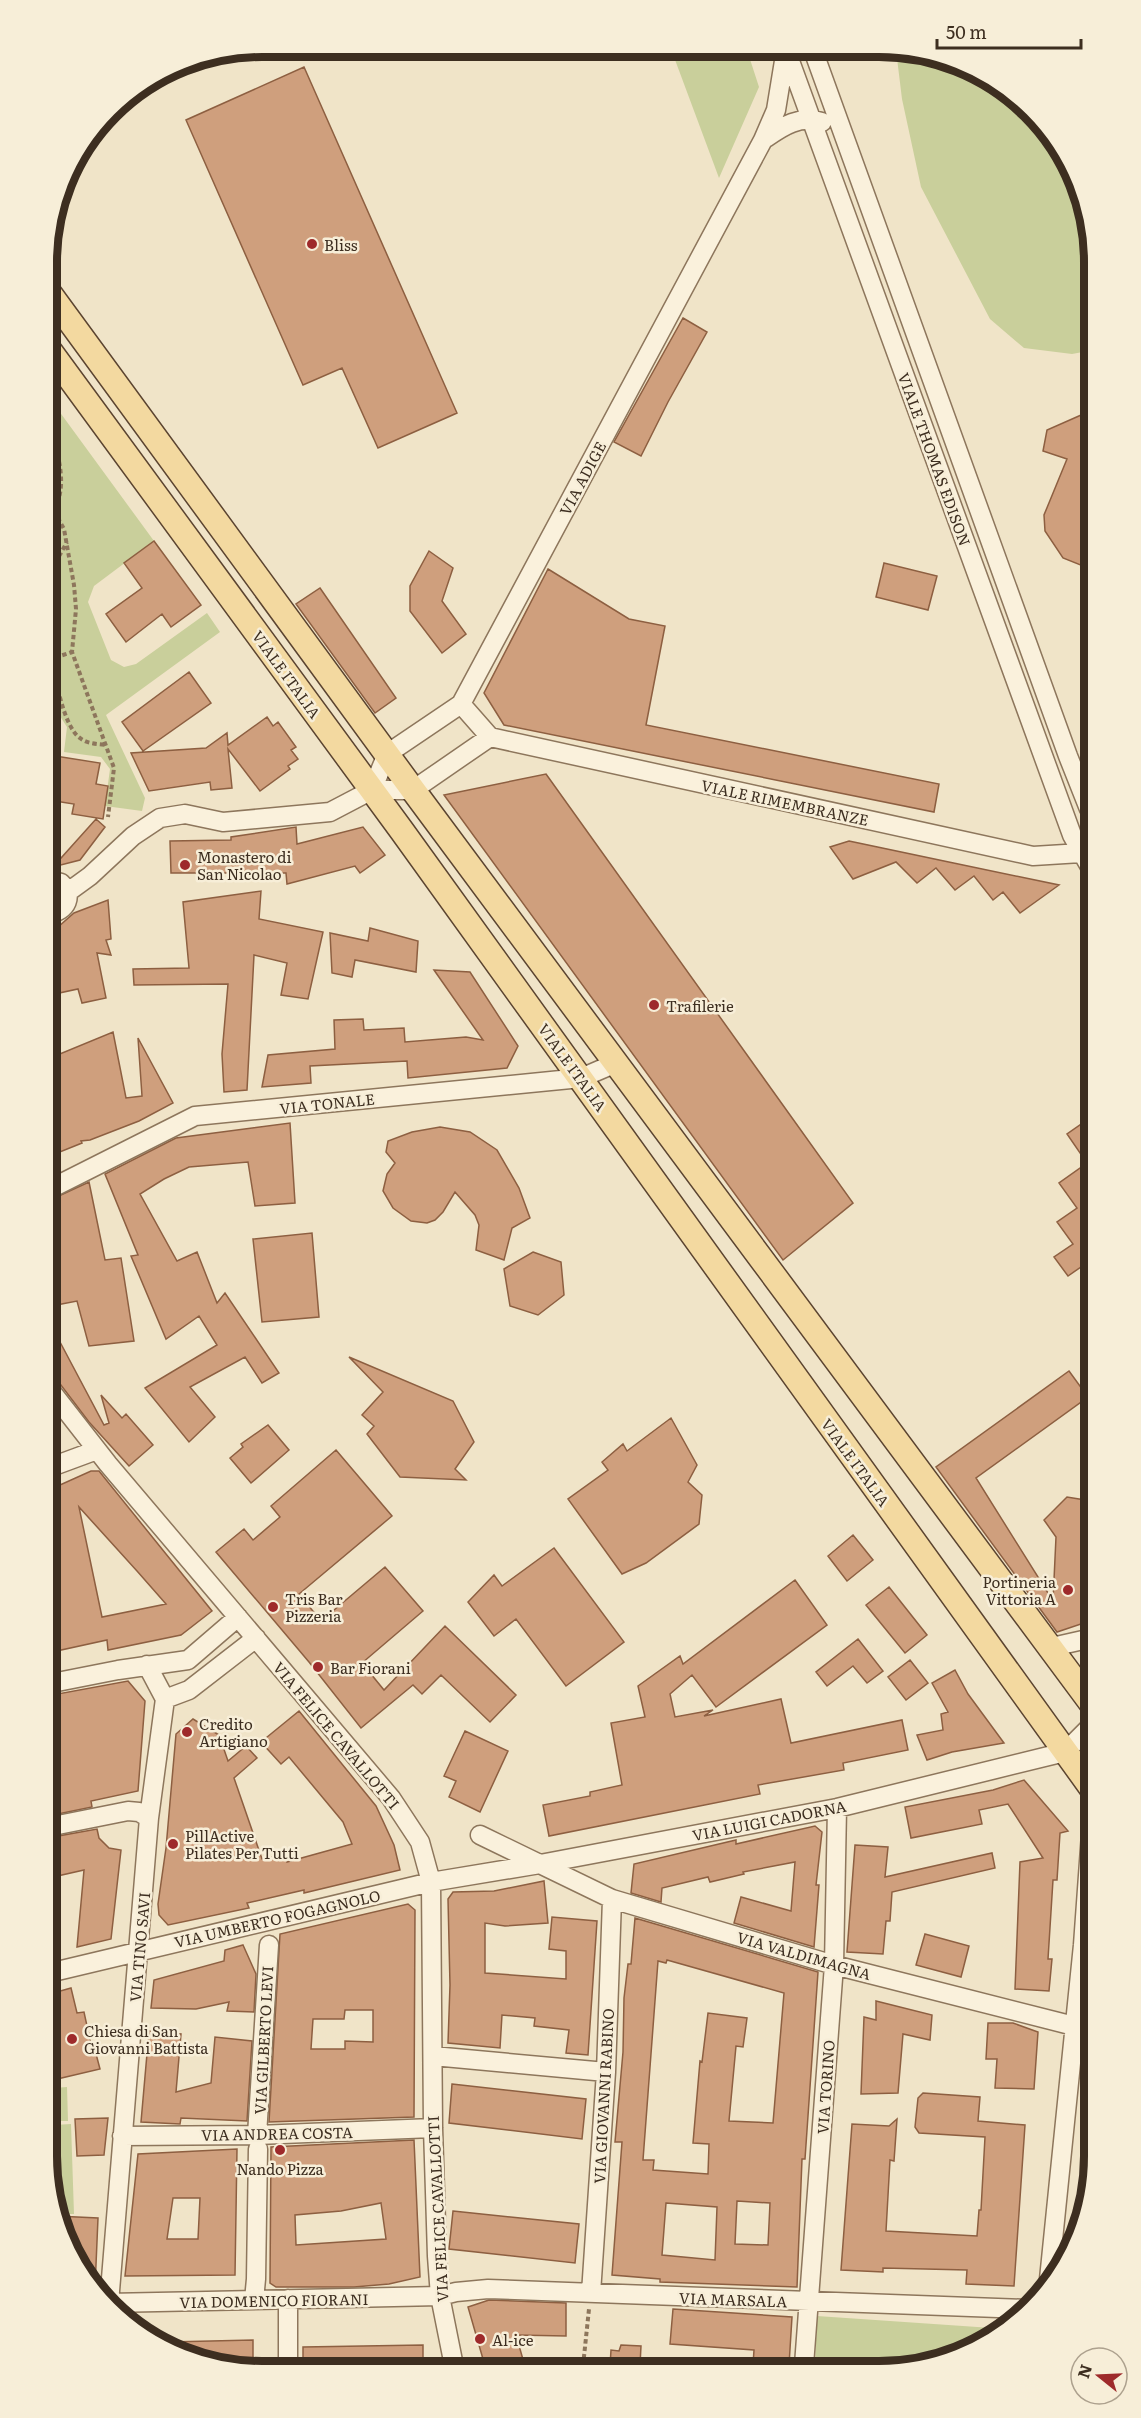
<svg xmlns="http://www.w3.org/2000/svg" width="1141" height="2418" viewBox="0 0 1141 2418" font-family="Literata,serif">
  <rect width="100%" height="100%" fill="#f0e4c8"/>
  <!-- green -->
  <path fill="#c9cf9b" d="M671,49L747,50L759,87L719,178Z
    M896,50L920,51L1021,100L1065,154L1087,206L1088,351L1072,354L1024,348L990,319L921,187L902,99Z
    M48,396L154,541L94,586L88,602L111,660L124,667L136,664L207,613L220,632L106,715L145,798L142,811L105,806L110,769L101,757L64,752L67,727L58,713L49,711Z
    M67,2087L68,2121H54V2088Z
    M71,2124L74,2214H55L54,2125Z
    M817,2316L992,2328L991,2339L935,2364L815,2365Z"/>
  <!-- building -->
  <path fill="#cf9f7d" stroke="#8d5f41" stroke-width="1.5" fill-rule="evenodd" d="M304,67L457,413L378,448L342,368L303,385L186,120Z
    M683,318L707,332L668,402L641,456L614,442Z
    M1088,412V568L1063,558L1045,531L1044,515L1067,459L1043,451L1047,430Z
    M154,541L201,605L171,627L162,614L126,642L106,614L142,588L124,563Z
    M429,551L453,568L442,601L466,634L442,653L410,611V586Z
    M884,563L937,576L928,610L876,597Z
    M548,569L629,619L665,626L646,725L939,784L934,812L504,725L484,693Z
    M320,588L396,698L375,713L296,604Z
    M189,672L211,703L143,751L122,722Z
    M267,717L273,726L278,722L296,747L291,750L298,759L288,766L290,769L260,791L228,749L232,788L211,790L210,782L149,791L131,753L206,748L227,733L228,745Z
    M49,755L100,763L96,784L108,786L103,819L72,814L74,804L49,800Z
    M546,774L853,1203L783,1260L444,795Z
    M96,819L105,827L80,860L53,867Z
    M296,827L297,844L363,827L385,855L360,873L355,866L287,884L286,873H171L170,841L231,840V837Z
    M849,841L944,861L1059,885L1020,913L1003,892L993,900L974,876L955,890L936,868L917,883L896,862L853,879L830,847Z
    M261,891L259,919L323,932L308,999L281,995L287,963L254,955L247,1090L224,1092L222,1054L228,984L134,985L133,969L189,968L183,902Z
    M108,900L111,939L106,940L111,955L97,953L106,998L82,1003L78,989L50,995L49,935L74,913Z
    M370,928L418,941L416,972L355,960L352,977L332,973L330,933L368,941Z
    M434,970L470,972L518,1046L507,1068L408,1078L407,1061L310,1066L311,1083L262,1087L268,1055L335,1049L334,1020L363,1019L364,1030L404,1028L405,1042L466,1037L483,1040Z
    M113,1032L126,1098L142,1096L138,1038L173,1103L139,1121L90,1140L81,1141L82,1143L50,1156V1058Z
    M1090,1118L1091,1260L1068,1276L1054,1257L1073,1244L1057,1222L1077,1208L1059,1183L1087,1163L1067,1134Z
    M290,1123L295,1203L255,1206L248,1162L189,1167L164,1179L140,1194L177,1261L197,1252L217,1303L225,1293L279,1373L262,1383L245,1357L190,1387L215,1417L189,1442L145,1388L217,1345L199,1316L166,1339L131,1256L138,1255L105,1174L176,1138Z
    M440,1127L470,1132L497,1150L519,1188L530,1218L512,1228L504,1260L476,1250L479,1225L475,1215L455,1192L443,1212L435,1220L427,1223L411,1221L393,1208L383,1191L387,1174L395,1163L386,1152L388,1141L412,1132Z
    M89,1182L105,1260L121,1258L134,1341L89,1346L77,1301L51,1306L50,1200Z
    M312,1233L319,1317L262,1322L253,1239Z
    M533,1252L561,1262L564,1295L538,1315L510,1306L504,1269Z
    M51,1325L104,1425L109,1423L101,1395L122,1418L126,1414L153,1445L129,1466L89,1422L51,1372Z
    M349,1357L453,1401L474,1442L455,1469L466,1480L400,1477L367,1434L374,1426L362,1415L383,1392Z
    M1069,1371L1088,1397L976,1478L1053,1601L1056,1537L1044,1520L1067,1497L1091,1501L1084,1623L1057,1632L936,1467Z
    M671,1418L697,1465L688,1482L702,1495L699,1524L646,1563L622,1574L568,1499L608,1470L602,1462L623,1444L627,1451Z
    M268,1425L289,1450L251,1483L230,1458L243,1447L241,1444Z
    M336,1450L392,1516L299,1594L321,1621L385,1567L423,1611L362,1663L384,1690L445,1626L516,1695L490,1722L441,1675L422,1694L413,1685L361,1728L309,1662L216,1552L244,1529L253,1540L280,1517L271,1506Z
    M91,1471H99L212,1611L181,1635L108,1650L107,1640L52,1652L51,1489ZM79,1507L137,1571L166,1604L102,1617Z
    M853,1535L873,1560L847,1581L828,1556Z
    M554,1548L624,1642L566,1686L516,1619L494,1636L468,1602L494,1575L502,1586Z
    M795,1580L827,1625L716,1707L692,1675L670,1694L675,1717L713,1710L704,1716L781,1699L791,1743L902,1720L908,1750L843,1763L844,1770L758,1785L760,1794L549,1836L543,1805L590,1796V1792L622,1785L611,1723L645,1717L638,1686L680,1656L683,1664Z
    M889,1587L927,1635L905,1653L866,1605Z
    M858,1639L883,1671L867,1683L853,1666L827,1686L816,1672Z
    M910,1660L928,1683L906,1700L888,1677Z
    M955,1670L968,1694L1004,1743L952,1752L927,1760L917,1735L943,1730L941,1714L948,1712L932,1683Z
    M128,1681L145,1701L138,1791L91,1801L92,1807L53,1815L52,1695Z
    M299,1711L376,1806L394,1845L400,1870L304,1893V1890L247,1903L249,1908L168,1925L159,1915L158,1904L166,1848L176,1734L193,1719L219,1735L228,1761L246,1746L257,1758L234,1778L262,1859L286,1854L287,1862L352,1844L343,1822L289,1757L281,1764L261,1742Z
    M465,1731L508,1751L480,1812L449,1797L456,1781L444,1776Z
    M1024,1780L1068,1831L1060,1833L1057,1880H1053L1048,1959H1052L1049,1991L1015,1989L1020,1862L1043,1858L1008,1804L979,1810L982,1824L911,1838L905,1807L993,1790Z
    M815,1826L822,1832L816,1885H819L814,1947L734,1923L741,1897L791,1911L795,1862L743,1872L744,1874L710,1882L708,1877L662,1888L661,1902L631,1893L634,1864L736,1840V1844Z
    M97,1829L99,1838L109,1848L121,1850L111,1939L77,1947L84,1870L53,1877V1837Z
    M855,1845L888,1847L885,1877L992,1853L995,1868L892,1892L890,1921H886L883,1954L847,1952Z
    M544,1881L548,1923L505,1926L485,1923V1973L566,1979V1951L549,1949L552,1917L597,1921L588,2055L566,2053L569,2030L534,2026L535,2018L502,2015L500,2048L448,2043L450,1985L448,1899L453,1892L494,1891Z
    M408,1904L415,1910L414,2117L269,2122L280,1934ZM345,2010H373V2042L345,2041V2049H311L313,2019H344Z
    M635,1918L818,1972L805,2159H802L797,2287L660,2282V2279L612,2275L622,2142H615L623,2052L624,1998L628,1964H631ZM667,1960L784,1993L773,2123L729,2121L736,2046L743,2047L747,2018L708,2013L702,2062L700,2061L693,2143L709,2144L708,2174L653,2170L654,2160H643L658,1961L666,1963ZM737,2201L770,2203L768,2245L735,2244ZM666,2203L717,2207L715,2260L662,2255Z
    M925,1934L969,1946L961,1977L916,1965Z
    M243,1945L256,1974L254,2012L227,2011L229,2002L196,2009L151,2008L154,1980L224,1961L225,1950Z
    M71,1988L77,2013L84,2012L92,2049L95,2050L100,2069L53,2080V1993Z
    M876,2001L932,2015L930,2040L903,2034L898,2093L861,2094L864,2017L876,2020Z
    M988,2023H1013L1038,2032L1034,2089L995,2088L997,2059H986Z
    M149,2031L181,2034L176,2092L211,2083L215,2037L252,2041L247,2121L181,2118L180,2124L141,2122Z
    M452,2084L586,2099L582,2139L449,2123Z
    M923,2093L980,2097L978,2121L1025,2125L1014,2286L966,2284L967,2270L883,2268V2272L841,2270L852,2124L889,2126L897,2119L894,2161L890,2160L886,2231L977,2236L979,2210H981L985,2137L919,2133L915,2127L918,2098Z
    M108,2118L104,2155L77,2156L75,2119Z
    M414,2140L420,2277L389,2284L354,2287H276L270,2283L271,2147ZM381,2203L386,2239L296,2245L295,2215L341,2211Z
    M237,2149L235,2275L125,2276L138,2154ZM173,2198H200L198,2239H167Z
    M453,2211L579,2224L575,2263L449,2249Z
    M56,2216L98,2218L95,2288L76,2264Z
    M489,2300L566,2303V2336L516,2335L524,2363L515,2366H485L468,2307Z
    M673,2309L792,2317L789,2365H753L754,2350L670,2344Z
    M253,2340V2367H221L168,2342Z
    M423,2345V2366L303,2367V2347Z
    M621,2345L641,2346L640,2365L610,2366L611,2350L619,2351Z"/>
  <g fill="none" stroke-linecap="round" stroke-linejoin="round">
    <!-- minor casing -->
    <g stroke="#8d765c" stroke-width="21">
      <path id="minor" d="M786,50L1072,835L1089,865
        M813,50L1068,756L1089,809
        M766,138C783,126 800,115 822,122
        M461,704L490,737
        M372,790L387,754L461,704L763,140L776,110L785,55
        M49,880L61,883C74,895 67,912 49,913
        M68,892L90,876L133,836L160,818L185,814L223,822L330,812L372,790H413L490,737L1033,856L1081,853
        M50,1189L195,1116L581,1078L616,1063
        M51,1391L108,1464L391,1798L420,1842L431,1882L433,2128L437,2256L440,2296L454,2366
        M51,1467L97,1450
        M1052,1647L1092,1638
        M147,1665L165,1699L189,1690L256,1638
        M52,1683L118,1670L188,1660L238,1617
        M53,1826L128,1811L139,1812L149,1818
        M480,1835L612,1899L834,1965L1074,2026
        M53,1972L431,1882L540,1864L837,1808L1065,1752L1092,1725
        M433,2056L606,2072
        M257,2135L269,1945
        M122,2136L257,2135L433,2128
        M1048,2289L1083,1945L1093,1806
        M591,2293L606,2072L612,1899
        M288,2299V2367
        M254,2300L256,2279L258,2149
        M108,2303L440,2296L456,2292L488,2289L1026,2309
        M109,2303L149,1818L165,1699
        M804,2365L834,1965L837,1808"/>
    </g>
    <!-- major casing -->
    <g stroke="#5b4430" stroke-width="27">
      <path id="major" d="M47,290L413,790L1092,1704
        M47,347L402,831L1093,1790"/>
    </g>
    <!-- path -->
    <path stroke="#8d765c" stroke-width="4" stroke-dasharray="4.5 3" stroke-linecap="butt" d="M48,418C56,453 73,487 48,520
      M54,511L64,529L74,585L76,609L72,652L114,768L108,817
      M48,576L67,542
      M48,660L72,652
      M53,660C55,679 64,727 80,738C87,744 98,744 107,745
      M49,703L62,705
      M583,2366L589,2309"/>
    <!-- minor -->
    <use href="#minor" stroke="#faf1dc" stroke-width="18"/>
    <!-- major -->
    <use href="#major" stroke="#f3d9a0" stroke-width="24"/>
  </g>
  <!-- markers -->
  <g fill="#9e2a2b" stroke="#f7eed8" stroke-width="2">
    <circle cx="312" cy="244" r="6"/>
    <circle cx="185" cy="865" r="6"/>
    <circle cx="654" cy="1005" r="6"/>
    <circle cx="1068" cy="1590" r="6"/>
    <circle cx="273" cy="1607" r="6"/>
    <circle cx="318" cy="1667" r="6"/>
    <circle cx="187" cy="1732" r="6"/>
    <circle cx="173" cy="1844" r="6"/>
    <circle cx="72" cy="2039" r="6"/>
    <circle cx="280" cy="2150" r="6"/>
    <circle cx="480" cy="2339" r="6"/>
  </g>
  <g text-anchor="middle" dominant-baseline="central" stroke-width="5" stroke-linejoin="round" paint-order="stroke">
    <!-- poi labels -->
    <g font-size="15" fill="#3d2e20" stroke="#f7eed8" text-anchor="start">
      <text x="324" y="244">Bliss</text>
      <text x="197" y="856">Monastero di<tspan x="197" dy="17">San Nicolao</tspan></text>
      <text x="666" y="1005">Trafilerie</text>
      <text x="1056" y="1581" text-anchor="end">Portineria<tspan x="1056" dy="17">Vittoria A</tspan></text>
      <text x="285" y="1598">Tris Bar<tspan x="285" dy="17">Pizzeria</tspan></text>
      <text x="330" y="1667">Bar Fiorani</text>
      <text x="199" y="1723">Credito<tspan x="199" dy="17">Artigiano</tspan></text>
      <text x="185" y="1835">PillActive<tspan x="185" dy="17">Pilates Per Tutti</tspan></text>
      <text x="84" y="2030">Chiesa di San<tspan x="84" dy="17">Giovanni Battista</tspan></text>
      <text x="280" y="2168" text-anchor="middle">Nando Pizza</text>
      <text x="492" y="2339">Al-ice</text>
    </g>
    <!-- street labels -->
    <g font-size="15" fill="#3d2e20" stroke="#f7eed8">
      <text transform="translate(935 459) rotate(70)">VIALE THOMAS EDISON</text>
      <text transform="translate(582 478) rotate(-62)">VIA ADIGE</text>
      <text transform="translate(287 674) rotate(54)">VIALE ITALIA</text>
      <text transform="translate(785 802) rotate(12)">VIALE RIMEMBRANZE</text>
      <text transform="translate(573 1067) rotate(54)">VIALE ITALIA</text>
      <text transform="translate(327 1103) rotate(-6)">VIA TONALE</text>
      <text transform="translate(856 1462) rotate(54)">VIALE ITALIA</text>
      <text transform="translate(337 1735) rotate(50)">VIA FELICE CAVALLOTTI</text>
      <text transform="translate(769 1820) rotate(-11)">VIA LUIGI CADORNA</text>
      <text transform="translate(277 1918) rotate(-13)">VIA UMBERTO FOGAGNOLO</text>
      <text transform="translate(139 1947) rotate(-85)">VIA TINO SAVI</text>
      <text transform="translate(804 1955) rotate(16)">VIA VALDIMAGNA</text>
      <text transform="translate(263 2040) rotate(-87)">VIA GILBERTO LEVI</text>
      <text transform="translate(825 2087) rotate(-86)">VIA TORINO</text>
      <text transform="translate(603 2096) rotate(-87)">VIA GIOVANNI RABINO</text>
      <text transform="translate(277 2133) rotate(-1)">VIA ANDREA COSTA</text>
      <text transform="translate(437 2209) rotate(-93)">VIA FELICE CAVALLOTTI</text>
      <text transform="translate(733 2299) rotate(2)">VIA MARSALA</text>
      <text transform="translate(274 2300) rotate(-1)">VIA DOMENICO FIORANI</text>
    </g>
  </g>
  <!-- crop -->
  <path d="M0 0H1141V2418H0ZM262 57H879A205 205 0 0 1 1084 262V2156A205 205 0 0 1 879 2361H262A205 205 0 0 1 57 2156V262A205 205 0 0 1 262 57Z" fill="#f7eed8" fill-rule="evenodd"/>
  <path fill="none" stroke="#3d2e20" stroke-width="8" d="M262 57H879A205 205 0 0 1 1084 262V2156A205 205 0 0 1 879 2361H262A205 205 0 0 1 57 2156V262A205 205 0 0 1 262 57Z"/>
  <!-- north arrow -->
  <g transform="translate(1099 2376) rotate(288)"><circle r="28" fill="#f7eed8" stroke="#ada18e" stroke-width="1.5"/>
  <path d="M0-4.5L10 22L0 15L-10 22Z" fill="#9e2a2b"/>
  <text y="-9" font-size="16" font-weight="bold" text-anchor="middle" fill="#3d2e20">N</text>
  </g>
  <!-- scale -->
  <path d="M937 39v9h144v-9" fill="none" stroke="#3d2e20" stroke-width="3"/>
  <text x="946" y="39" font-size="18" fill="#3d2e20" stroke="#f7eed8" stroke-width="4.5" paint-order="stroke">50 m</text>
</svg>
